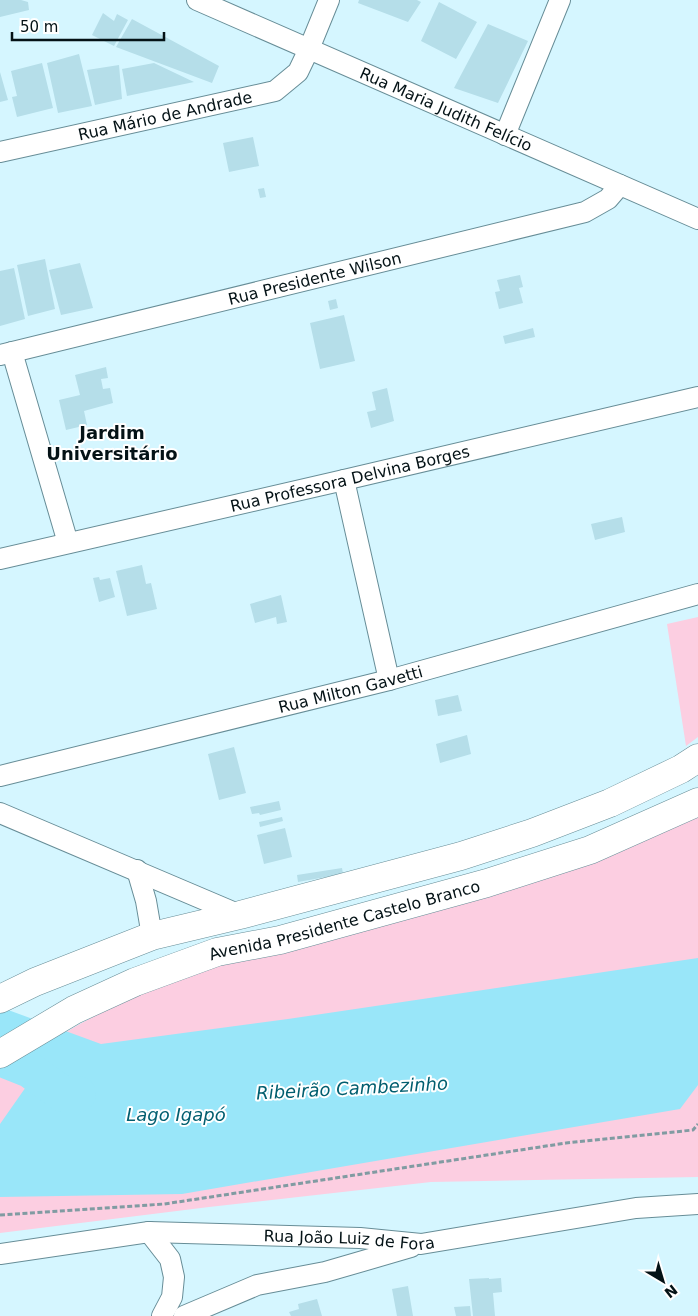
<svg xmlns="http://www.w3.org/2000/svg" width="698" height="1316" viewBox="0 0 698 1316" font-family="'DejaVu Sans',sans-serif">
  <rect width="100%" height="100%" fill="#d5f6ff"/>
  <!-- green -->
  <path fill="#fccee1" d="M698,617V737L686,746L667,624Z
    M698,807V1177L431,1182L209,1207L0,1233V1071L78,1025L160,981Z"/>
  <!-- water -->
  <path fill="#99e6f9" d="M698,958V1085L680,1109L182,1194L0,1197V1124L42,1064L0,1051V1007L101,1044L288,1019Z"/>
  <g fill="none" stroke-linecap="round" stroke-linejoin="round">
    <!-- river -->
    <path stroke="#99e6f9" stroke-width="36" d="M0,1058L30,1070L46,1082L63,1094H78"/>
  </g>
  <!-- building -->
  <path fill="#b5dee9" d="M0,0H21L28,2L29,10L0,17Z
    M359,0H417L421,2L408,22L358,3Z
    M439,2L477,22L456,59L421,41Z
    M103,13L114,21L117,14L128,20L114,46L92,35Z
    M132,19L219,66L212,83L116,47Z
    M488,24L528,41L498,103L454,88Z
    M79,54L92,106L58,113L47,63Z
    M42,63L53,108L17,117L12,97L17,96L11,71Z
    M154,63L194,82L127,96L122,69Z
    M119,65L122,99L95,105L87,70Z
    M0,72L8,100L0,102Z
    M253,137L259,166L229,172L223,143Z
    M264,188L266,197L260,198L258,189Z
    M45,259L55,309L28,316L17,265Z
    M80,263L93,308L61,315L49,270Z
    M14,268L25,319L0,326V271Z
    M520,275L523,287L519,288L523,303L499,309L495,292L500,291L497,280Z
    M336,299L338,308L330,310L328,301Z
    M344,315L355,361L320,369L310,323Z
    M533,328L535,337L505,344L503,336Z
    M106,367L108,378L101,379L103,389L110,388L113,403L84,411L87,425L66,430L59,400L80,395L75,375Z
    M387,388L394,421L371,428L367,412L376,410L372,392Z
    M622,517L625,532L595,540L591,524Z
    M142,565L146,584L151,583L157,609L127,616L116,571Z
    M99,577L100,580L110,578L115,597L99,602L93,578Z
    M281,595L287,622L277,624L276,617L255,623L250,604Z
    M458,695L462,711L438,716L435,700Z
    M467,735L471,754L440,763L436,744Z
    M234,747L246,793L219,800L208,754Z
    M279,801L281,810L260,815L259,813L252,814L250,807Z
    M282,817L283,821L260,827L259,822Z
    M285,828L292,857L264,864L257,835Z
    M342,868L343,874L298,882L297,875Z
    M489,1278V1279L501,1278L502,1292L493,1293L495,1316H473L469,1279Z
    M408,1286L413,1316H397L392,1289Z
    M317,1299L322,1316H291L289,1312L299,1309L298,1304Z
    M470,1306L471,1316H456L454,1307Z"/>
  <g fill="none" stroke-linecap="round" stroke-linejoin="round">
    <!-- street casing -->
    <g stroke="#678d97" stroke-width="22">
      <g id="street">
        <path id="s1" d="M197,0L698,219"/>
        <path d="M505,135L560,0"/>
        <path id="s2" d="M0,152L275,91L298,72L309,49L329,0"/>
        <path d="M12,352L68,543"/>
        <path id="s3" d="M0,355L585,212L608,199L620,185"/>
        <path d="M344,480L389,680"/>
        <path id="s4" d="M0,559L344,480L698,397"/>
        <path id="s5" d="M0,776L389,680L698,594"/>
        <path d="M0,813L240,915"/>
        <path d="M137,870L146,901L152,936"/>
        <path d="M149,1232L170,1259L174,1277L172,1297L162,1316"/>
        <path id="s6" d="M0,1254L149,1232L360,1238L421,1244L636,1208L698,1204"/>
        <path d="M184,1316L257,1285L325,1272L411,1247"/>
      </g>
    </g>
    <!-- secondary casing -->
    <g stroke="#678d97" stroke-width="29">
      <g id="secondary">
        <path d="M0,999L35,982L152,936L240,915L461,856L532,833L610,803L681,769L698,758"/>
        <path id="s7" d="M0,1054L74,1010L135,982L217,952L280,940L487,883L590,850L698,802"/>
      </g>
    </g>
    <!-- path -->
    <path stroke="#819ba2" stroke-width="3" stroke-dasharray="5 2.5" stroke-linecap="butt" d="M0,1215L164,1204L566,1143L693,1130L698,1124"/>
    <!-- street -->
    <use href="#street" stroke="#fff" stroke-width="20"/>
    <!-- secondary -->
    <use href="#secondary" stroke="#fff" stroke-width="28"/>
  </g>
  <g text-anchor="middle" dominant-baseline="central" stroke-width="4" stroke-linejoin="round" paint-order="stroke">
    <!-- street labels -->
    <g font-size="16" fill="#041216" stroke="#fff">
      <text stroke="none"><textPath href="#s1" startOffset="272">Rua Maria Judith Felício</textPath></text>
      <text stroke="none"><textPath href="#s2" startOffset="169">Rua Mário de Andrade</textPath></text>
      <text stroke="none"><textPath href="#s3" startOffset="324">Rua Presidente Wilson</textPath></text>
      <text stroke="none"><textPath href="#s4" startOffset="359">Rua Professora Delvina Borges</textPath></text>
      <text stroke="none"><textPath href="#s5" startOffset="361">Rua Milton Gavetti</textPath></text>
      <text stroke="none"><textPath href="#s7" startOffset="372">Avenida Presidente Castelo Branco</textPath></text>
      <text stroke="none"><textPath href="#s6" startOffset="351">Rua João Luiz de Fora</textPath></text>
    </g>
    <!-- neighbourhood labels -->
    <g font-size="18" font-weight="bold" fill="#041216" stroke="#fff">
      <text x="112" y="432">Jardim<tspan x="112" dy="21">Universitário</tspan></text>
    </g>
    <!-- water labels -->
    <g font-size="18" font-style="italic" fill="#015e6f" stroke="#fff">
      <text transform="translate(352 1088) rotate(-3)">Ribeirão Cambezinho</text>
      <text x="176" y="1114">Lago Igapó</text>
    </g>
  </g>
  <!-- north arrow -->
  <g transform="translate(663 1281) rotate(142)" stroke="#ffffff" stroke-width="4" paint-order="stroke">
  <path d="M0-4L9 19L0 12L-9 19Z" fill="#041216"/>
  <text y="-8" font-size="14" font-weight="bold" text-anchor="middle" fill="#041216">N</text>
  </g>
  <!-- scale -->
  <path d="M12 32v8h152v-8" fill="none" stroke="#041216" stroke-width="2.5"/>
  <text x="20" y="32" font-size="15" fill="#041216" stroke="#ffffff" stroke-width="4" paint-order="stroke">50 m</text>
</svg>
